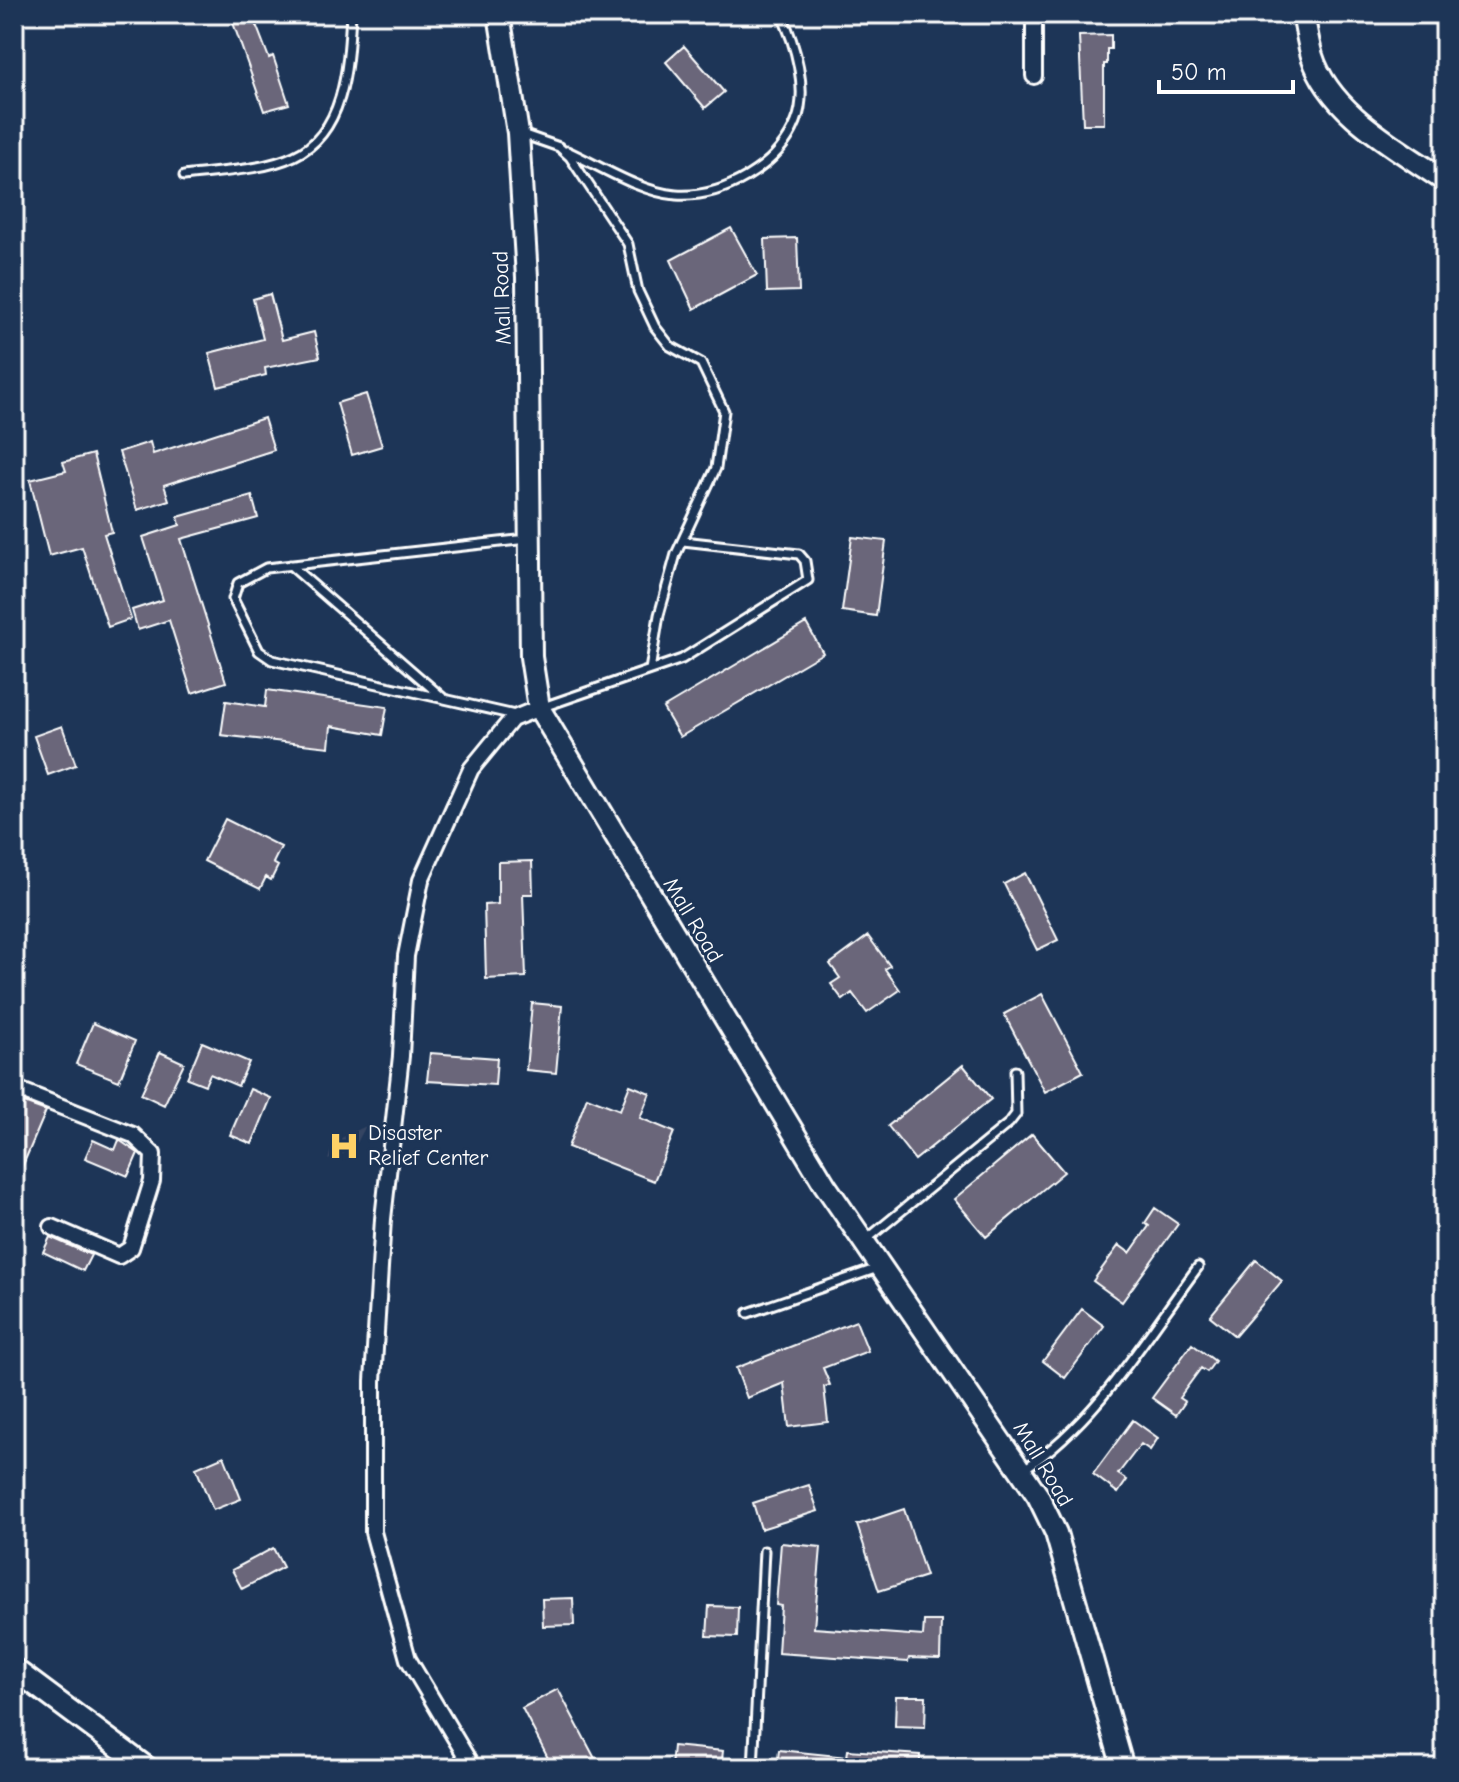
<svg xmlns="http://www.w3.org/2000/svg" width="1459" height="1782" viewBox="0 0 1459 1782" font-family="'Comic Neue',sans-serif">
  <rect width="100%" height="100%" fill="#1d3557"/>
  <filter id="ink" filterUnits="userSpaceOnUse"><feTurbulence type="fractalNoise" baseFrequency=".0125" numOctaves="2"/><feDisplacementMap in="SourceGraphic" scale="16" xChannelSelector="R" yChannelSelector="G"/><feConvolveMatrix kernelMatrix="1 2 1 2 8 2 1 2 1" color-interpolation-filters="sRGB"/></filter>
  <g filter="url(#ink)">
    <!-- built -->
    <path fill="#344462" d="M366,1126L353,1150L328,1160L333,1142Z"/>
    <!-- building -->
    <path fill="#6b667a" stroke="#fff" stroke-width="2" d="M230,14H252L269,58L273,56L289,104L264,111Z
      M1111,35V49H1107V64H1104V124H1083L1079,36Z
      M684,46L724,92L705,108L666,62Z
      M731,228L757,275L694,309L671,260Z
      M797,238L799,291L767,292L765,239Z
      M270,294L282,340L314,332L320,357L265,368L266,375L218,387L209,353L263,339L253,299Z
      M366,394L382,446L352,455L337,403Z
      M264,418L274,450L164,485L169,500L137,510L119,452L150,442L153,454Z
      M93,454L112,532L104,534L131,619L108,627L82,547L49,556L30,480L66,471L63,462Z
      M252,496L258,518L181,539L226,682L192,693L169,620L138,630L132,610L163,600L143,537L180,525L178,517Z
      M852,537L886,541L876,616L842,611Z
      M806,623L823,653L680,737L663,708Z
      M267,690L387,707L382,735L331,726L329,747L221,735L226,701L265,707Z
      M62,726L76,765L48,775L34,736Z
      M225,819L281,847L273,863L278,866L271,880L266,877L260,889L204,861Z
      M532,861L533,894H523L526,977L486,979L484,905L498,904V862Z
      M1025,873L1058,940L1037,950L1004,884Z
      M868,936L890,966L885,969L900,990L867,1013L852,993L843,1000L831,984L840,978L830,964Z
      M1042,994L1083,1072L1045,1092L1004,1014Z
      M532,1003L562,1006L556,1073L526,1070Z
      M93,1023L135,1041L119,1081L76,1064Z
      M202,1042L249,1062L238,1086L210,1074L205,1085L187,1078Z
      M160,1052L184,1063L164,1105L141,1094Z
      M430,1053L497,1058L495,1085L427,1081Z
      M963,1065L991,1099L915,1160L888,1126Z
      M630,1085L650,1093L640,1118L674,1132L654,1181L568,1147L587,1097L620,1110Z
      M250,1089L271,1098L252,1144L230,1135Z
      M24,1103L46,1111L14,1186V1126Z
      M1032,1134L1064,1172L986,1237L954,1199Z
      M93,1140L115,1150L119,1140L138,1153L128,1176L85,1158Z
      M1155,1208L1178,1224L1122,1302L1093,1281L1119,1245L1130,1253L1149,1226L1145,1223Z
      M50,1237L91,1255L83,1271L43,1252Z
      M1256,1260L1282,1281L1235,1336L1210,1316Z
      M1082,1309L1104,1326L1065,1378L1043,1361Z
      M856,1321L868,1351L823,1368L830,1385L824,1387L828,1422L789,1427L784,1383L747,1398L736,1368Z
      M1192,1344L1215,1361L1207,1372L1201,1368L1179,1398L1185,1402L1176,1415L1152,1398Z
      M1133,1420L1158,1438L1150,1450L1141,1444L1118,1474L1127,1480L1118,1493L1093,1474Z
      M224,1456L241,1499L213,1510L196,1468Z
      M809,1485L818,1511L761,1529L753,1503Z
      M904,1509L926,1576L879,1591L857,1525Z
      M781,1543L821,1547L814,1628L923,1636L924,1621H941L940,1659L909,1658L908,1662L778,1653L781,1606L776,1605Z
      M273,1548L283,1567L242,1589L232,1570Z
      M573,1598L574,1625L543,1626L542,1599Z
      M709,1606L738,1607L737,1637L707,1636Z
      M558,1689L600,1768H553L522,1708Z
      M896,1696H926L925,1727L895,1726Z
      M673,1746L723,1751L721,1768H671Z
      M779,1750L847,1757L848,1750L920,1755V1768H777Z"/>
    <g fill="none" stroke-linecap="round" stroke-linejoin="round">
      <!-- lane casing -->
      <g stroke="#fff" stroke-width="13">
        <path id="lane" d="M519,133L559,147L570,157L628,244L638,291L655,327L670,346L701,363L724,411L716,468L676,554L659,615L650,670
          M567,151C600,166 640,192 676,195C723,198 778,167 796,122C809,90 795,43 781,14
          M184,176C219,171 262,171 294,156C346,132 348,63 351,14
          M290,565L443,698
          M543,707L682,659L808,580L805,561L799,554L683,541
          M515,715L272,660L259,651L233,599L238,583L266,568L527,539
          M866,1240L1009,1123L1016,1114L1015,1071
          M748,1313L878,1268
          M1024,1469C1098,1420 1145,1338 1198,1267
          M753,1768L764,1551"/>
      </g>
      <!-- street casing -->
      <g stroke="#fff" stroke-width="20">
        <path id="street" d="M1034,14V76
          M14,1088L133,1135L153,1154L152,1181L131,1248L119,1256L52,1227
          M473,1768L408,1659L373,1532V1381L383,1219L401,1056L406,956L421,880L471,769L512,719L539,708"/>
      </g>
      <!-- secondary casing -->
      <g stroke="#fff" stroke-width="26">
        <path id="secondary" d="M499,14L518,133L527,277L531,657L539,708L825,1185L1038,1496L1056,1533L1123,1768
          M1303,14C1306,28 1308,43 1312,56C1330,114 1399,149 1445,181
          M14,1669L147,1768"/>
      </g>
      <!-- lane -->
      <use href="#lane" stroke="#1d3557" stroke-width="7"/>
      <!-- street -->
      <use href="#street" stroke="#1d3557" stroke-width="14"/>
      <!-- secondary -->
      <use href="#secondary" stroke="#1d3557" stroke-width="20"/>
    </g>
  </g>
  <!-- icons -->
  <defs>
    <g id="hospital-bare" transform="scale(2.4)"><path d="M-5-5h3v3.5h4V-5h3V5h-3V1.5h-4V5h-3Z" fill="#ffd166" stroke="#1d3557" stroke-width="2.5" paint-order="stroke"/></g>
  </defs>
  <g fill-rule="evenodd">
    <use href="#hospital-bare" x="344" y="1146"/>
  </g>
  <g text-anchor="middle" dominant-baseline="central" stroke-width="6" stroke-linejoin="round" paint-order="stroke">
    <!-- street labels -->
    <g font-size="22" fill="#fff" stroke="#1d3557">
      <text transform="translate(502 298) rotate(-92)">Mall Road</text>
      <text transform="translate(693 920) rotate(59)">Mall Road</text>
      <text transform="translate(1043 1464) rotate(59)">Mall Road</text>
    </g>
    <!-- poi labels -->
    <g font-size="22" fill="#fff" stroke="#1d3557" text-anchor="start">
      <text x="368" y="1133">Disaster<tspan x="368" dy="25">Relief Center</tspan></text>
    </g>
  </g>
  <!-- margin -->
  <rect width="1459" height="1782" fill="none" stroke="#1d3557" stroke-width="48"/>
  <rect x="24" y="24" width="1411" height="1734" fill="none" stroke="#fff" stroke-width="3" filter="url(#ink)"/>
  <!-- scale -->
  <path d="M1159 80v12h134v-12" fill="none" stroke="#ffffff" stroke-width="4"/>
  <text x="1171" y="80" font-size="24" fill="#ffffff" stroke="#1d3557" stroke-width="6" paint-order="stroke">50 m</text>
</svg>
